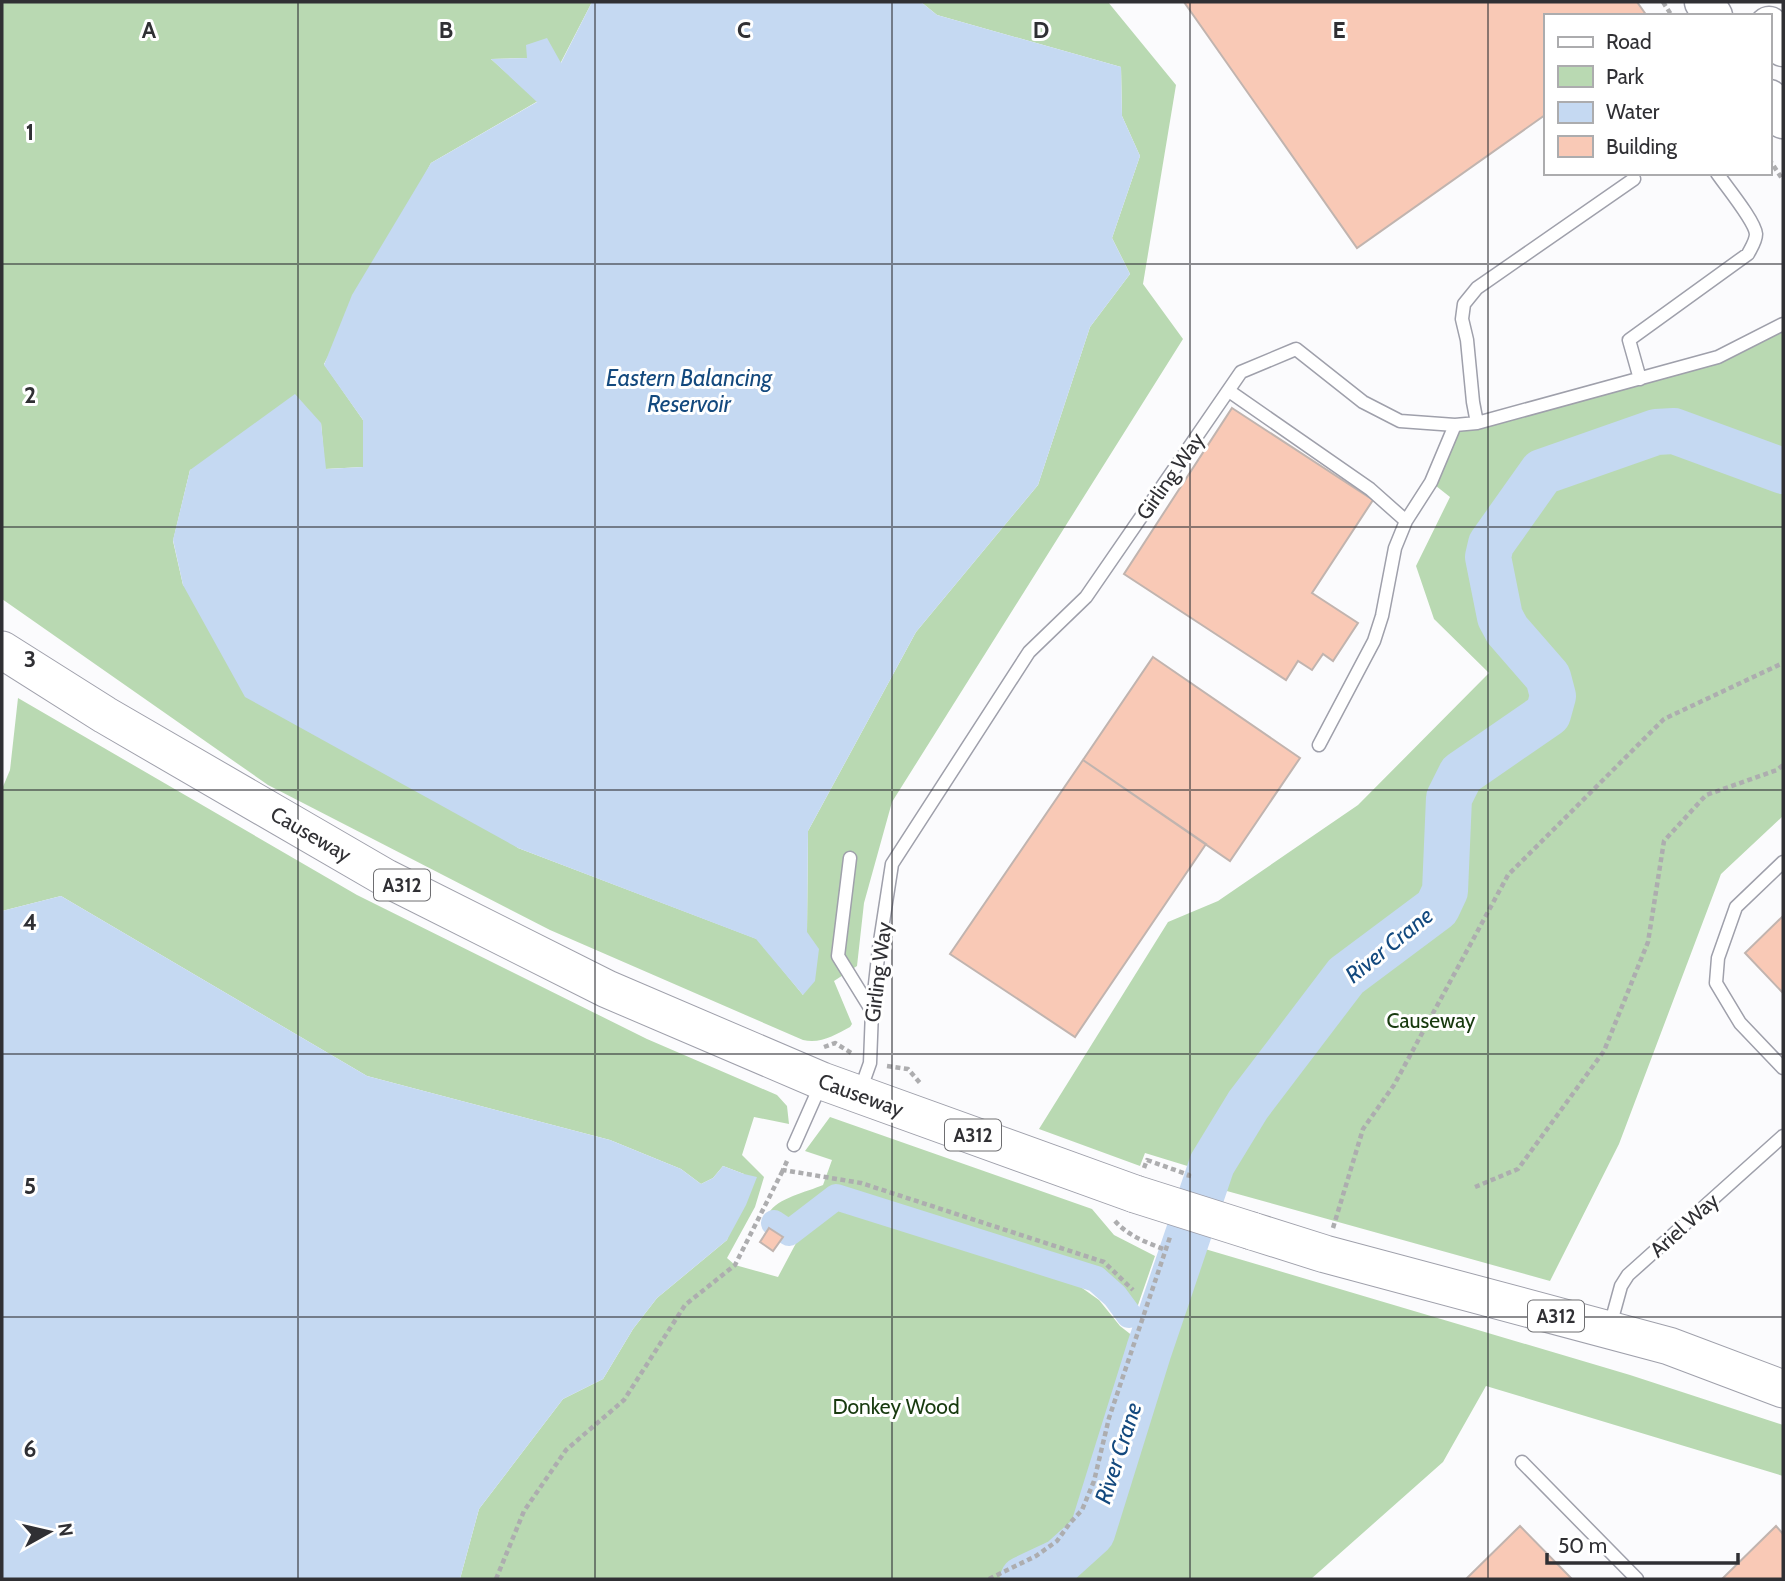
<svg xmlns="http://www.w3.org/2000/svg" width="1785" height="1581" viewBox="0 0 1785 1581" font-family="Cabin,sans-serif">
  <rect width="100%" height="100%" fill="#fbfbfd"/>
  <!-- green -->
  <path fill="#b9d9b2" d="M2,2H592L560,64L527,58L491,59L538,101L431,163L324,364L363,420V467L325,469L321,423L190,470L173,541L183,585L518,848L757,939L803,995L807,932L808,831L916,632L1038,485L1090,327L1130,274L1112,238L1140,156L1122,116L1121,67L937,15L921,2H1108L1176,85L1143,284L1183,339L892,802L864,903L857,966L834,981L852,1024L850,1027C835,1035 821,1044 803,1040L550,930L268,785L2,599Z
    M1783,324V816L1721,874L1619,1144L1550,1281L1216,1188L1220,1176L1145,1153L1140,1166L1039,1129L1168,922L1218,901L1358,805L1489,673L1434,619L1416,566L1450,497L1431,482L1455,425L1718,357Z
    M18,698L357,895L647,1039L777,1095L787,1106L789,1124L754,1117L742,1155L764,1177L755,1207L727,1258L735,1265L778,1277L803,1230L838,1204L1068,1278L1099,1300L1120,1326L1143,1344L1090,1508L1075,1531L1000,1579H460L479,1509L563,1399L603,1379L633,1329L657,1298L727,1240L744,1174L723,1166L713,1178L701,1184L681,1169L610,1140L367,1076L61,896L2,911V789L10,770Z
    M830,1117L1092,1209L1114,1235L1155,1256L1137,1308L1100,1272L836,1192L789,1228L769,1213C777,1198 807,1192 823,1185L832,1160L805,1151Z
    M1205,1249L1630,1375L1783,1425V1476L1486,1386L1443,1462L1311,1579H1072L1103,1545Z"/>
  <!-- water -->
  <path fill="#c5d9f2" d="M592,2H921L937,15L1121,67L1122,116L1140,156L1112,238L1130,274L1090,327L1038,485L916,632L808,831L807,932L819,949L815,981L803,995L756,939L518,848L245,697L183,585L173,540L190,470L295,394L321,423L326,469L363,467V420L324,365L352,295L431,163L537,102L491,59L527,58L526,45L547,38L561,63Z
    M61,896L367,1076L610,1140L681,1169L701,1184L713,1178L723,1166L744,1174L757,1177L746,1205L727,1240L657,1298L633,1329L603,1379L563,1399L479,1509L460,1579H2V911Z"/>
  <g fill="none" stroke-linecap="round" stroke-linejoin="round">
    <!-- canal -->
    <path stroke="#c5d9f2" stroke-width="26" d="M774,1223L789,1233L836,1197L1096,1279L1115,1296L1129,1315
      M1146,1337L1149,1350"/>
    <!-- river -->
    <path stroke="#c5d9f2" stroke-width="46" d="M1023,1579L1061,1561L1092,1533L1149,1350L1212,1164L1248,1105L1346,976L1437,908L1445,891L1449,798L1461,774L1548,714L1553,696L1548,677L1507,630L1500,617L1488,557L1491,544L1542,472L1656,432L1674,431L1783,471"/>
  </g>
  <!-- building -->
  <path fill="#f9c9b6" stroke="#c1b4af" stroke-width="2" d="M1184,2H1637L1647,16H1545V115L1357,248Z
    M1232,408L1373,500L1312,593L1358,623L1333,661L1323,654L1312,670L1298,661L1286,680L1124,574Z
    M1153,657L1300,758L1230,861L1083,760Z
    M1083,760L1206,844L1075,1037L950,954Z
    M1783,916V993L1745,953Z
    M769,1228L783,1237L773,1251L760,1242Z
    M1520,1526L1572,1579H1466Z
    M1776,1526L1783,1534V1579H1722Z"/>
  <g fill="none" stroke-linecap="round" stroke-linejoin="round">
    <!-- lane casing -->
    <g stroke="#9fa0ab" stroke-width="15">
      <path id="lane" d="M1640,379L1629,340L1748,254C1751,248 1756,241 1756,234C1755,221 1725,185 1717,173
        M1229,391L1370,489L1406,521
        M1477,423L1473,402L1467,340L1462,319L1464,304L1477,288L1634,179
        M1319,745L1374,641L1382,616L1395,548L1406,521L1431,482L1455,425
        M850,858L838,956L872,1011
        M1783,862L1736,907L1718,958L1716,983L1740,1023L1783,1068
        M860,1091L870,1063L872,1011L879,948L892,864L1029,652L1086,597L1241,372L1296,349L1363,402L1400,421L1455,425L1477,423L1718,357L1783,324
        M794,1145L821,1084
        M1610,1326L1621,1286L1628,1275L1783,1136
        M1522,1462L1637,1579"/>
    </g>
    <!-- primary casing -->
    <g stroke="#9fa0ab" stroke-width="39">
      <path id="primary" d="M2,650L105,715L386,878L607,989L822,1081L1135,1194
        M1252,1231L1325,1254L1669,1346L1783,1389"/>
    </g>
    <!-- highway casing -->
    <g stroke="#9fa0ab" stroke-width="41">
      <path id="highway" d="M1704,2L1713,16
        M1769,26L1783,47
        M1769,99L1783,119"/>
    </g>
    <!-- path -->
    <path stroke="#adadaf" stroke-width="4.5" stroke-dasharray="5 3.5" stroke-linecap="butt" d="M1663,2L1672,16
      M1769,159L1783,180
      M824,1047L835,1043L853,1054
      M887,1066L908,1069L920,1083
      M787,1161L783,1170L861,1183L1104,1262L1133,1290
      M1144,1168L1147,1160L1189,1175L1188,1179
      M1475,1187L1518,1169L1604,1051L1648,942L1664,841L1706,795L1777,770L1783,765
      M1115,1221C1128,1236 1148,1243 1166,1250
      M1333,1228L1363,1129L1394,1085L1508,875L1664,719L1783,663
      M496,1579L524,1511L566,1450L624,1400L685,1305L735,1265L783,1170
      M989,1579L1036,1556L1057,1541L1070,1523L1082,1510L1094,1481L1109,1418L1170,1237"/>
    <!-- lane -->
    <use href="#lane" stroke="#fff" stroke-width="12"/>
    <!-- primary -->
    <use href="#primary" stroke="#fff" stroke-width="37"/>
    <!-- highway -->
    <use href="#highway" stroke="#fff" stroke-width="38"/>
    <!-- primary-bridge casing -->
    <g stroke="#9fa0ab" stroke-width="39" stroke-linecap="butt">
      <path id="primary-bridge" d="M1135,1194L1252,1231"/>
    </g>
    <!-- primary-bridge -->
    <use href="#primary-bridge" stroke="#fff" stroke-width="37"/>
  </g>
  <!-- grid -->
  <path fill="none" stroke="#303034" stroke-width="2" stroke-opacity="0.55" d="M298,2V1579M595,2V1579M892,2V1579M1190,2V1579M1488,2V1579M2,264H1783M2,527H1783M2,790H1783M2,1054H1783M2,1317H1783"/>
  <g text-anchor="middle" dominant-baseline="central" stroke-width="6" stroke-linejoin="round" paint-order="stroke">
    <!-- shield labels -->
    <g fill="#fff" stroke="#6e6e71" stroke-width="2">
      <rect x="374" y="869.5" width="56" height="31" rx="5"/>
      <rect x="945" y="1119.5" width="56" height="31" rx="5"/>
      <rect x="1528" y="1300.5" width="56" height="31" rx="5"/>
    </g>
    <g font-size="19" font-weight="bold" fill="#303034">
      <text x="402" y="885">A312</text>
      <text x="973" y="1135">A312</text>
      <text x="1556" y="1316">A312</text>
    </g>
    <!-- street labels -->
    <g font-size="21" fill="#303034" stroke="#fff">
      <text transform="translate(1170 476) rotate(-55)">Girling Way</text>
      <text transform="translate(311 834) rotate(30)">Causeway</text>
      <text transform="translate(878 972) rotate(-83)">Girling Way</text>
      <text transform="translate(861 1095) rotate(20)">Causeway</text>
      <text transform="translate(1684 1225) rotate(-42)">Ariel Way</text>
    </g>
    <!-- park labels -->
    <g font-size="21" fill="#183a0f" stroke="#fff">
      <text x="1431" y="1020">Causeway</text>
      <text x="896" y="1406">Donkey Wood</text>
    </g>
    <!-- water labels -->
    <g font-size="23" font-style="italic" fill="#13497e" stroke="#fff">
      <text x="689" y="378">Eastern Balancing<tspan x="689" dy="26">Reservoir</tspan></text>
      <text transform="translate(1389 945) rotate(-39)">River Crane</text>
      <text transform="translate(1118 1453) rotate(-72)">River Crane</text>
    </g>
  </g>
  <g font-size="23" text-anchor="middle" font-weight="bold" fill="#303034" stroke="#fff" stroke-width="6" stroke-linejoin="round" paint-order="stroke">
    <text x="149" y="38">A</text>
    <text x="446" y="38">B</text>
    <text x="744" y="38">C</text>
    <text x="1041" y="38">D</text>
    <text x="1339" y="38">E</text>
    <text x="30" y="140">1</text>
    <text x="30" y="403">2</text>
    <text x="30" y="667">3</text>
    <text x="30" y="930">4</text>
    <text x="30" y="1194">5</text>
    <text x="30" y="1457">6</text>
  </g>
  <!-- border -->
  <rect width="1785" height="1581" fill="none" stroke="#303034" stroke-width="7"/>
  <!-- legend -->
  <rect x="1544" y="14" width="228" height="161" fill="#ffffff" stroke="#acacae" stroke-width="2"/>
  <rect x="1558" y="37" width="35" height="10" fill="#ffffff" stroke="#acacae" stroke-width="2"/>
  <text x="1606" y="49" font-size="21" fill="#303034">Road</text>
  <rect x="1558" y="66" width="35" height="21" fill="#b9d9b2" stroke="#acacae" stroke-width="2"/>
  <text x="1606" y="84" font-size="21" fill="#303034">Park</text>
  <rect x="1558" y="102" width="35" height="21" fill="#c5d9f2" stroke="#acacae" stroke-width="2"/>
  <text x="1606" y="119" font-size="21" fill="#303034">Water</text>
  <rect x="1558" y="136" width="35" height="21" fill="#f9c9b6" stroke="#acacae" stroke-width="2"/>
  <text x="1606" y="154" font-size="21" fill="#303034">Building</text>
  <!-- north arrow -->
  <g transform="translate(49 1532) rotate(82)" stroke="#ffffff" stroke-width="5" paint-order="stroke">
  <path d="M0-5L12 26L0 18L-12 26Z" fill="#303034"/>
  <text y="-10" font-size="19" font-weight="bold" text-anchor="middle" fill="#303034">N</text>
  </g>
  <!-- scale -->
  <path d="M1547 1553v10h191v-10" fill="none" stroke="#303034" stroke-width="3.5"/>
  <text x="1558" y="1553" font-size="21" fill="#303034" stroke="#ffffff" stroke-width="5" paint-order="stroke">50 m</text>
</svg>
